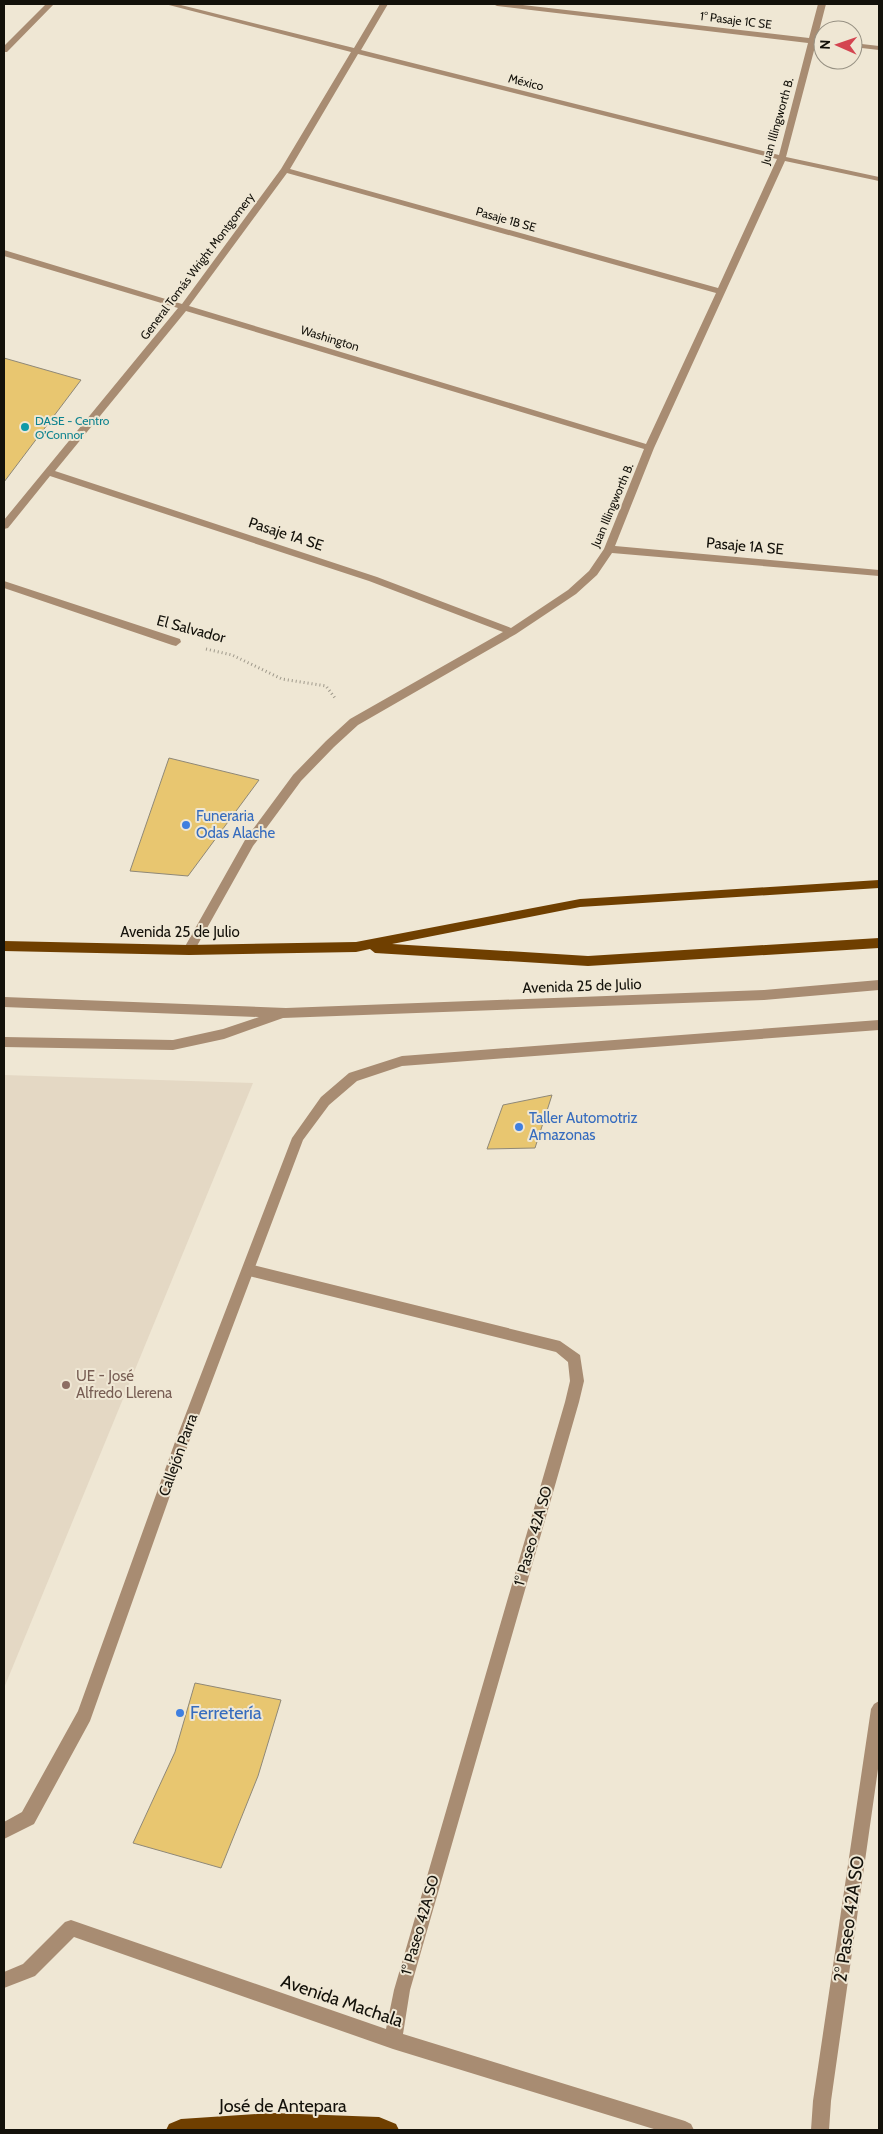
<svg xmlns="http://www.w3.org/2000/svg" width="883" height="2134" viewBox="0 0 883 2134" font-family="Cabin,sans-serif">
  <rect width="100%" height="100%" fill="#efe7d4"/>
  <!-- education -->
  <path fill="#e4d8c4" d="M4,1075L253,1083L4,1688Z"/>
  <!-- building -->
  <path fill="#e8c670" stroke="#8f8877" d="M4,358L81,380L4,482Z
    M169,758L259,780L188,876L130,871Z
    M552,1095L535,1148L487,1149L503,1105Z
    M195,1683L281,1700L258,1776L221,1868L133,1843L175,1752Z"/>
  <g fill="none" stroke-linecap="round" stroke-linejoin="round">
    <!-- path -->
    <path stroke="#9f998b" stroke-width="3" stroke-dasharray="1 3" stroke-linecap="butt" d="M206,649L232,655L282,679L326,686L335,698"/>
    <!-- service -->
    <path fill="#a88c72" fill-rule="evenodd" d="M879,980V990L764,1000L283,1018L224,1039L173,1050L4,1047V1037L173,1040L223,1029L259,1017L4,1007V997L286,1008L764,990Z
      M879,1020V1030L402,1066L357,1081L329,1105L303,1140L189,1442L90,1721L34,1824L4,1839V1822L22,1812L78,1711L175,1442L292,1138L321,1097L349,1073L402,1056Z"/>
    <!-- minor -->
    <path fill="#a88c72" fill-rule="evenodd" d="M46,4H54L7,52H4V46Z
      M165,4H177L354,48L380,4H388L361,50L779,155L808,43L497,6L493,4H514L809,38L818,4H826L817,39L823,40V44L816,43L786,157L879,177V181L785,161L654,448L615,546L879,570V576L612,553L597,575L576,594L516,634L358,725L334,747L301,781L253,846L193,953H185L183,950L245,840L293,775L326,741L350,719L503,632L369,581L50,476L8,528L4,529V520L178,308L4,256V250L182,304L281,169L351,52ZM358,54L777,159L718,288L290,169ZM287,173L716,293L646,444L189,306ZM186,311L644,449L604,549L589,571L568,590L511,628L377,577L55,471Z
      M853,43L879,46V50L853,47Z
      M4,581L180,639L181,642L176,646L172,645L4,588Z
      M249,1264L560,1341L580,1355L584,1381L579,1402L410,1990L403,2034L685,2121L691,2124L694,2130H657L393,2049L74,1937L35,1976L4,1988V1972L23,1964L65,1922L71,1920L386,2029L394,1990L565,1402L570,1381L568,1362L556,1352L249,1276L244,1274L242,1270L244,1266Z
      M879,1701V1762L831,2101L829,2130H811L813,2101L871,1709L874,1704Z"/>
    <!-- primary -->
    <path fill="#6f3f00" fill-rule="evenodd" d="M879,880V888L580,907L392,944L588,956L879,938V948L588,966L375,953L370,949L356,952L189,955L4,951V941L189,945L356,942L580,899Z
      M273,2113L379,2117L396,2124L399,2130H166L169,2124L181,2119Z"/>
  </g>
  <!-- markers -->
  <circle fill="#0f9aa8" stroke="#efe7d4" stroke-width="2" cx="25" cy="427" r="5"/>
  <g fill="#3f7fe0" stroke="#efe7d4" stroke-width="2">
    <circle cx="186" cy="825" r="5"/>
    <circle cx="519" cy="1127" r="5"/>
    <circle cx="180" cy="1713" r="5"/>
  </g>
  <circle fill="#8d6e63" stroke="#efe7d4" stroke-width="2" cx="66" cy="1385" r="5"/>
  <g text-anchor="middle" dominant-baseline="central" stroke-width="4" stroke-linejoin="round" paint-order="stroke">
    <!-- far-street labels -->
    <g font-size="12" fill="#13110a" stroke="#efe7d4">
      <text transform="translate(736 20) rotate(7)">1° Pasaje 1C SE</text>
      <text transform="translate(526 82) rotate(14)">México</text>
      <text transform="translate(777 121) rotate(-74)">Juan Illingworth B.</text>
      <text transform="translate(506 219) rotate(16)">Pasaje 1B SE</text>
      <text transform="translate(197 266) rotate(-53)">General Tomás Wright Montgomery</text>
      <text transform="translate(330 338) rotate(17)">Washington</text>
      <text transform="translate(612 505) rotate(-67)">Juan Illingworth B.</text>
    </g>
    <!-- far-culture labels -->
    <g font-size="12" fill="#0d838f" stroke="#efe7d4" text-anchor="start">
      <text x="35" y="420">DASE - Centro<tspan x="35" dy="14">O’Connor</tspan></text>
    </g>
    <!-- street labels -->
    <g font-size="15" fill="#13110a" stroke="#efe7d4">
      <text transform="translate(286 534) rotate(18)">Pasaje 1A SE</text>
      <text transform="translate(745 546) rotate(5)">Pasaje 1A SE</text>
      <text transform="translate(191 629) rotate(15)">El Salvador</text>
      <text x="180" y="932">Avenida 25 de Julio</text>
      <text transform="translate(582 986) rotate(-2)">Avenida 25 de Julio</text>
      <text transform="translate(178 1455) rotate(-70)">Callejón Parra</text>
      <text transform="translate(533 1536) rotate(-74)">1° Paseo 42A SO</text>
      <text transform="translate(420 1925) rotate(-74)">1° Paseo 42A SO</text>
    </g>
    <!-- shop labels -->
    <g font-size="15" fill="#366cbe" stroke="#efe7d4" text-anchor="start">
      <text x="196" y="816">Funeraria<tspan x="196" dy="17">Odas Alache</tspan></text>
      <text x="529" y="1118">Taller Automotriz<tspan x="529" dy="17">Amazonas</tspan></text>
    </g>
    <!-- education labels -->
    <g font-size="15" fill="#785e54" stroke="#efe7d4" text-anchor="start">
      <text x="76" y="1376">UE - José<tspan x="76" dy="17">Alfredo Llerena</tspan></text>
    </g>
    <!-- near-shop labels -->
    <g font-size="18" fill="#366cbe" stroke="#efe7d4" text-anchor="start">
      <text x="190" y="1713">Ferretería</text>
    </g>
    <!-- near-street labels -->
    <g font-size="18" fill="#13110a" stroke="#efe7d4">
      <text transform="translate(849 1919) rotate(-82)">2° Paseo 42A SO</text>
      <text transform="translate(342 2001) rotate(19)">Avenida Machala</text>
      <text x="283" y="2106">José de Antepara</text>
    </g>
  </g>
  <!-- border -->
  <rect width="883" height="2134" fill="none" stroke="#13110a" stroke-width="10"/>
  <!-- north arrow -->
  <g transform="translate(838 45) rotate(272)"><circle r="24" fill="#efe7d4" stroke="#979183"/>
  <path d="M0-4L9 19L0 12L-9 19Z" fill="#d44450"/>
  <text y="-8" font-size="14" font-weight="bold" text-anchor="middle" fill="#13110a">N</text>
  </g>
</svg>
